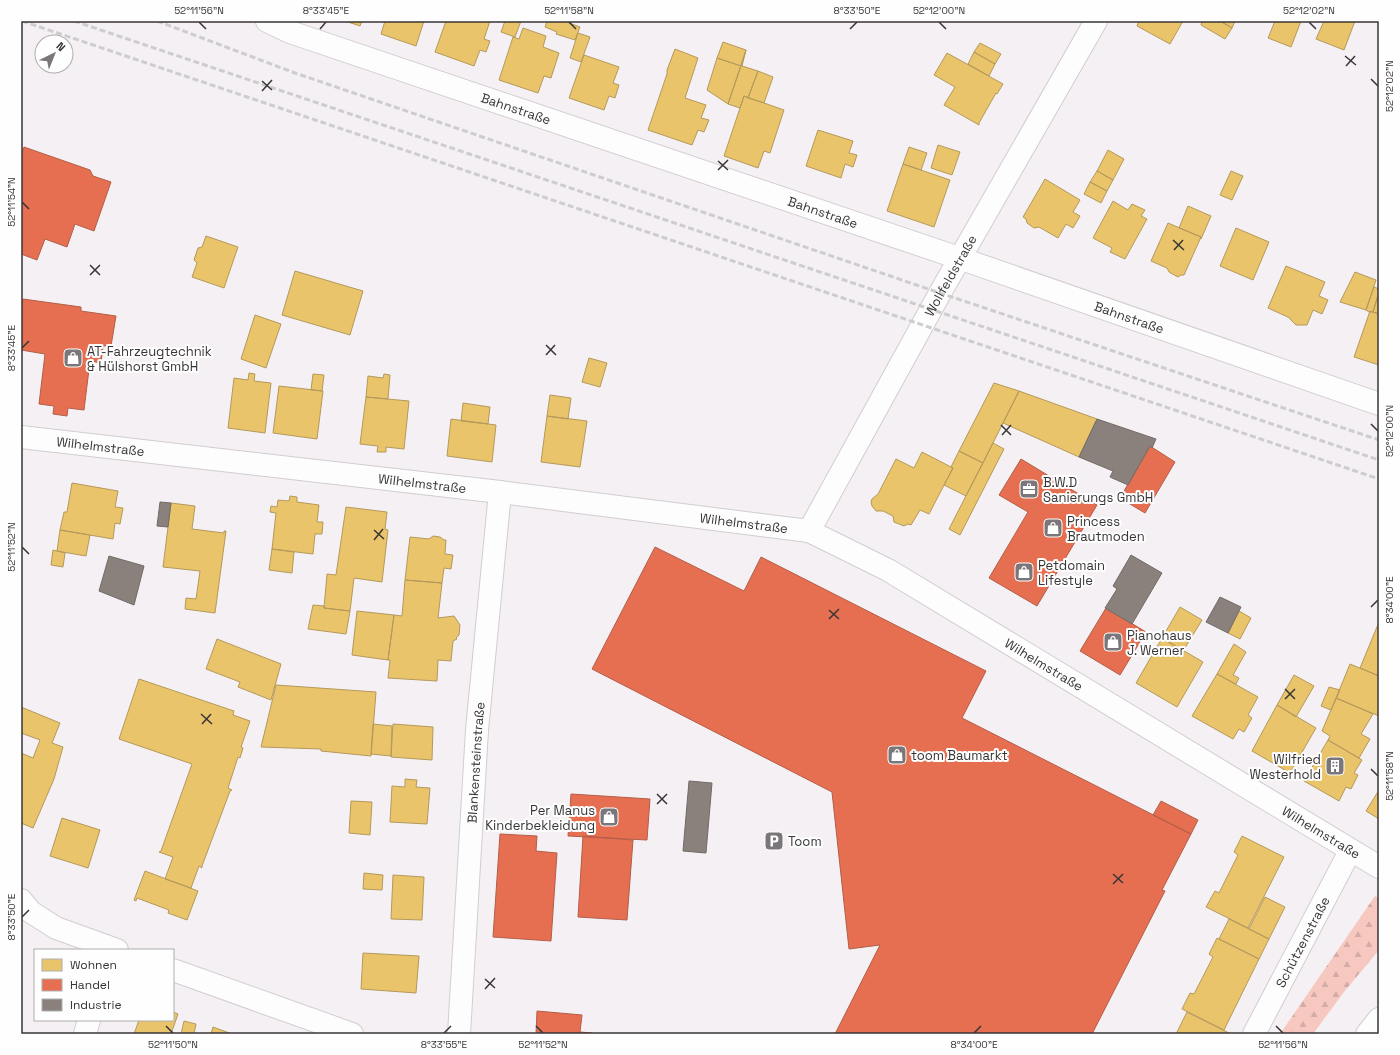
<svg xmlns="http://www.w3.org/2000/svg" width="1400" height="1055" viewBox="0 0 1400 1055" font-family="'Space Grotesk',sans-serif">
  <defs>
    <pattern id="forest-firs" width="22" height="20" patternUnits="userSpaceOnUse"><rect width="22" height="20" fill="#f7c8c0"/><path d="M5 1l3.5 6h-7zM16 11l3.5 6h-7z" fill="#d4aca6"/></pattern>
  </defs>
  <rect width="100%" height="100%" fill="#f5f0f3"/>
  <!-- forest -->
  <path fill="url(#forest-firs)" d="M1375,896L1379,898V950L1344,992L1313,1034H1280Z"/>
  <!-- homes -->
  <path fill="#e9c46a" stroke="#b4995b" d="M345,21H362L360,26Z
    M385,21H424L416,46L381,34Z
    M446,21H490L484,39L490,41L486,52L480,50L474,66L435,52Z
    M505,21H521L515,37L501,32Z
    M547,21H564L580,27L575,40L556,34L557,32L545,27Z
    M1139,21H1183L1170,44L1137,26Z
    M1202,21H1220L1232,28L1225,39L1201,25Z
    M1220,21H1235L1232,28Z
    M1275,21H1301L1291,47L1268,38Z
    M1324,21H1355L1344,50L1316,39Z
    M523,28L546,36L543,47L559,53L551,78L544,76L538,93L499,80L513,37L519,39Z
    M578,33L590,37L581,62L570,58Z
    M723,42L746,50L741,66L717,58Z
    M980,43L1001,54L995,64L974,52Z
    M675,49L698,58L685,98L706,105L701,118L709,120L704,132L698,130L692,145L648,130L667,74V70Z
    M746,50L742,66L758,71L748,98L744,96L740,108L728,104Z
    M974,52L995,64L989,76L968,64Z
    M947,53L1003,84L997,94L996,93L979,123V125L944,105L955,87L934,75Z
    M584,55L619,67L613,83L619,85L615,98L609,96L604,110L569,98Z
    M717,58L741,66L728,104L707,90Z
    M758,71L773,77L764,103L748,98Z
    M744,96L784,110L770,153L764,151L758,168L724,156Z
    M818,130L853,141L849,153L857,155L853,167L845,164L841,178L806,166Z
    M938,145L960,152L952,175L931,168Z
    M909,147L927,153L921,170L903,164Z
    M1108,150L1124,159L1113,180L1097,171Z
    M903,164L950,180L934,227L887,211Z
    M1097,171L1113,180L1107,191L1090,182Z
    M1231,171L1243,176L1232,200L1220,195Z
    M1045,179L1080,200L1073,212L1080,216L1073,228L1066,224L1058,238L1039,227L1034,228L1027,223L1026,219L1023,217Z
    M1090,182L1107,191L1101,203L1084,194Z
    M1113,201L1128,210L1132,204L1145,210L1141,216L1147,219L1125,259L1110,252L1112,248L1093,238Z
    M1188,206L1211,216L1201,239V237L1179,228Z
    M1168,223L1201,237L1184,275H1181L1178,277L1169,272L1167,268L1151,261Z
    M1236,228L1269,242L1253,280L1220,266Z
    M206,236L238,247L224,288L192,277L197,263L194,260L198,248L202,247Z
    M1286,266L1325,282L1319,296L1328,300L1322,314L1313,310L1307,325H1296L1290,319V318L1268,308Z
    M295,271L363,291L350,335L282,315Z
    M1355,272L1376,280L1366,310L1340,302Z
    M1374,287L1379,289V292L1373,312H1369L1366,310Z
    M1379,292V314L1373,312Z
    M1370,311L1379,314V365L1354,357Z
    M255,315L281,324L266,368L241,359Z
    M589,358L607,363L600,387L582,382Z
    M249,373L255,374L254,381L271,383L265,433L228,428L234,378L248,380Z
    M313,374L324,375L322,391L311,390Z
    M384,374L390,375L388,399L366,397L368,376L383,378Z
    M994,383L1019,391L983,463L959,451Z
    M279,386L323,391L317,439L273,433Z
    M1019,391L1097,419L1079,457L1003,423Z
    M550,395L571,398L568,419L547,416Z
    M366,397L409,401L404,449L386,447V452H377L378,446L360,444Z
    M463,403L490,407L488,424L461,421Z
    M547,416L587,421L580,467L541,462Z
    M451,419L496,425L492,462L447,456Z
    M993,443L1004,449L960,535L949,529Z
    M959,451L983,463L966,496L944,485L953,468L951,467Z
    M922,452L953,468L929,514L920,510L911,525L908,524L904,526L894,522L893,516L883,511H876L872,506L871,502L872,499L878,494L896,459L914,468Z
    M72,483L118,491L115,507L123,508L120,524L115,523L113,539L60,530L64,512H67Z
    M290,496L297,497V502L319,505L317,522H323L322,534H315L313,554L272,549L276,513L270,512L271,506L277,507L278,500L289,501Z
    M171,503L195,506L192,529L224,533V531H226L215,613L185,609L186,598L196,599L200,571L163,567Z
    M346,507L387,512L385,529L388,530L382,582L354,578L350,611L324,608L327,574L336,575Z
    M60,530L90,535L86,556L57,551Z
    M433,536L440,537L444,540H446L445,554L453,555L451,569L444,568L442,583L405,580L410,537L429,539Z
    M272,549L294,552L292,573L269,570Z
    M53,550L65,553L63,567L51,565Z
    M405,580L442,583L438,618L454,616L460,625L459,635L456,638L457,639L453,641L451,661L438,660L437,681L388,678L390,660H388L394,615L402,616Z
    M313,605L324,606V608L350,611L346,634L308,629Z
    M1180,607L1202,620L1183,651L1162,638Z
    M357,611L394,615L388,660L352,655Z
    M1239,611L1251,618L1240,639L1228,633Z
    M1379,622V676L1360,668Z
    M1162,638L1203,662L1177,707L1136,683Z
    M217,639L281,664L271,700L238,687L240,682L206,669Z
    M1234,644L1246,652L1233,675L1239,678L1236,684L1217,674Z
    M1350,664L1379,676V716L1336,698Z
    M1217,674L1258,697L1248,715L1252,718L1244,732L1239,729L1233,739L1192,716Z
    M1294,675L1314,686L1296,717L1277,705Z
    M139,679L234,711L233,715L250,721L241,747L243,748L240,758L238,757L228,788L232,790L230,791L202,866V868L199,866L191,888L165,879L173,857L159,852L161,851L192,764L119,739Z
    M276,685L376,692L371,756L321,751V749L261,747Z
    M1329,687L1340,690L1331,710L1321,706Z
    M1336,698L1373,714L1361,734L1370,739L1359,758L1328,740L1330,736L1322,731Z
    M1277,705L1316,728L1290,773L1252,751Z
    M21,707L60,723L52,743L63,747L54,779L33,828L21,823V753L33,758L40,740L21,733Z
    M373,724L392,726L391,756L371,754Z
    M393,724L433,727L432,760L391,757Z
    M1328,740L1362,760L1354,773L1358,775L1351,789L1346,787L1339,801L1304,781Z
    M405,779L417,780L416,787L430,788L427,824L390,822L392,786L405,787Z
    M1379,790V819L1366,811Z
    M351,801L372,802L370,835L349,833Z
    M62,818L100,830L88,868L50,856Z
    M1242,836L1284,857L1248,928L1206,907L1215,891L1219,893L1238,855L1234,852Z
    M145,871L198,891L187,920L168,913L169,910L137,898L136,901L134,900Z
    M364,873L383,875L382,890L363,889Z
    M393,875L424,877L422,920L391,919Z
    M1265,897L1285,907L1269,939L1249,929Z
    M1229,919L1269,939L1259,959L1219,939Z
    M1217,938L1259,959L1224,1030L1182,1009L1190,993L1194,994L1213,957L1209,954Z
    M363,953L419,956L416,993L361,989Z
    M173,1012L178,1014L171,1034H134L139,1020H173Z
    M1187,1012L1231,1034H1176Z
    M184,1021L196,1024L194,1034H181Z
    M213,1027L232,1034H211Z"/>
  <!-- shops -->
  <path fill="#e76f51" stroke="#b25e49" d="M24,147L90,170L93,176L111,182L94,231L75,224L67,247L45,239L37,260L21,254V156Z
    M23,299L81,307V311L116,316L111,346H103L101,363L90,361L84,410L68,408L67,416L53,414L54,406L39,404L45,354L21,350V302L22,303Z
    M1150,446L1175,462L1145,513L1120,498Z
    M1021,459L1097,505L1037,606L989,578L1028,512L999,495Z
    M655,547L744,591L761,557L986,671L962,718L1191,834L1162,890L1165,891L1092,1034H835L880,945L849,949L832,792L592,669Z
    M1106,608L1146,632L1120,675L1080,651Z
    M571,794L650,799L647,840L568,836Z
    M1161,801L1198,820L1191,834L1153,815Z
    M500,834L537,836L536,851L557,853L551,941L493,937Z
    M583,836L633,840L627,920L578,917Z
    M537,1011L582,1015L580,1032L592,1033L591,1034H536Z"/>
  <!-- industry -->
  <path fill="#8a817c" stroke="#716a67" d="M1097,419L1156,439L1152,448L1150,446L1128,485L1110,477L1113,471L1079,457Z
    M160,502L171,503L168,527L157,526Z
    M1131,555L1162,573L1132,624L1105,608L1117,589L1113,586Z
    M109,556L144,566L134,605L99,591Z
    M1220,597L1241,607L1228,633L1206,622Z
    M689,781L712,783L706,853L683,851Z"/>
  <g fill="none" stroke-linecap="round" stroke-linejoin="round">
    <!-- minor casing -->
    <g stroke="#d1cdd0" stroke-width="24">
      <g id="minor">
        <path id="s1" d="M267,21L290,32L959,258L1379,404"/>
        <path id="s2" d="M21,437L500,492L809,531L888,570L1379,867"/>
        <path id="s3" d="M809,531L940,293L1096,21"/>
        <path d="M21,900L31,912L56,928L117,950"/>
        <path d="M173,970L352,1034"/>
        <path d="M85,1034L89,1020"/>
        <path id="s4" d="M459,1034L477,730L500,492"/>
        <path id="s5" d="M1254,1034L1350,851"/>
      </g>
    </g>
    <!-- secondary casing -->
    <g stroke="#d1cdd0" stroke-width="24">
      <path id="secondary" d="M1367,1034L1379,1019"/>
    </g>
    <!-- minor -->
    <use href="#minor" stroke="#fefdfd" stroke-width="22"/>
    <!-- secondary -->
    <use href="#secondary" stroke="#fefdfd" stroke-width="22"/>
    <!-- rail -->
    <path stroke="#cecdce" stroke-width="3" stroke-dasharray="6 3" stroke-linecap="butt" d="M22,21L1379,479
      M74,21L1379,460
      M157,21L295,73L940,293L1379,440"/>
  </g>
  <!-- ticks -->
  <path fill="none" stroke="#383537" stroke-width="1.5" d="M199,22L206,29M569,22L576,29M939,22L946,29M1309,22L1316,29M320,29L326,22M850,29L857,22M1345,56L1356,65M1346,66L1355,56M1371,79L1378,86M262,81L272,90M262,91L272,80M718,161L728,170M718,170L728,160M22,202L29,209M1173,240L1184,250M1174,250L1183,240M90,265L100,275M90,275L100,265M546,345L556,355M22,348L29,341M546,355L555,345M1371,424L1378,431M1001,425L1011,435M1002,435L1011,425M374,530L384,539M374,540L383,529M22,547L29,554M1371,607L1378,600M829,610L839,619M829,619L839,609M1285,689L1295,699M1285,699L1295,689M201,714L212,724M202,724L211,714M1371,769L1378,776M657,794L667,804M657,804L667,794M1113,874L1123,883M1113,884L1123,874M22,917L29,910M485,979L495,988M485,989L495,978M166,1026L173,1033M536,1026L543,1033M1276,1026L1283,1033M444,1033L451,1026M974,1033L981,1026"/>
  <!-- icons -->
  <defs>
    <g id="shop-square" transform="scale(1)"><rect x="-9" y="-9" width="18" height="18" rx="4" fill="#7a7679" stroke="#fefefe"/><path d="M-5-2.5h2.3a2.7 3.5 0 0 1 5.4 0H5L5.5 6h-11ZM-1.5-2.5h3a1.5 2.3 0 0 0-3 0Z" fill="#fff"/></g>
    <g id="office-square" transform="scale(1)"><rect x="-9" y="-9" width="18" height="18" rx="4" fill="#7a7679" stroke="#fefefe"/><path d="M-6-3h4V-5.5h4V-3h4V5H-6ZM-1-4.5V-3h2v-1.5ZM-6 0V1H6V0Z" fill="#fff"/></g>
    <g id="building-square" transform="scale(1)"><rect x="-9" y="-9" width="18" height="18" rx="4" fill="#7a7679" stroke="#fefefe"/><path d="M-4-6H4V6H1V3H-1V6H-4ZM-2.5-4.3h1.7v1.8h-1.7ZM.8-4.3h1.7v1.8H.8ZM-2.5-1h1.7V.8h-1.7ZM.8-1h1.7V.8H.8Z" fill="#fff"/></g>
    <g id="parking-square" transform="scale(1)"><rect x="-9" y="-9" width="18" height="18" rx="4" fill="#7a7679" stroke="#fefefe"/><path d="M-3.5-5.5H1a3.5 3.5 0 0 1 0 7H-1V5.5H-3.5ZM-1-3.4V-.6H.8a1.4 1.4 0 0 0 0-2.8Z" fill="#fff"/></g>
  </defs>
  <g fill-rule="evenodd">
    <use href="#shop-square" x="73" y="358"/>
    <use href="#office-square" x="1029" y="489"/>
    <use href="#shop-square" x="1053" y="528"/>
    <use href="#shop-square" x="1024" y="572"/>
    <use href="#shop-square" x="1113" y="642"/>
    <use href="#shop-square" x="897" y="755"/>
    <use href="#building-square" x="1335" y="766"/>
    <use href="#shop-square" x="609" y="817"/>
    <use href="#parking-square" x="774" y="841"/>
  </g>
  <g text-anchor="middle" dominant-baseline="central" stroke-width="4" stroke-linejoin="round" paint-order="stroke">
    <!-- street labels -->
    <g font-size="13" fill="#383537" stroke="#fefefe">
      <text stroke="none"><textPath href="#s1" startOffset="264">Bahnstraße</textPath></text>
      <text stroke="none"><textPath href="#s1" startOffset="588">Bahnstraße</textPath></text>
      <text stroke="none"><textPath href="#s3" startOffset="292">Wollfeldstraße</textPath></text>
      <text stroke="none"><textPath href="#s1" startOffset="912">Bahnstraße</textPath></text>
      <text stroke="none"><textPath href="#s2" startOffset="80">Wilhelmstraße</textPath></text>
      <text stroke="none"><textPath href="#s2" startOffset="404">Wilhelmstraße</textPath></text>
      <text stroke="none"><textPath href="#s2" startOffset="728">Wilhelmstraße</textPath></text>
      <text stroke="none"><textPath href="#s2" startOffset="1064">Wilhelmstraße</textPath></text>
      <text stroke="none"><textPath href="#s4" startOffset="272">Blankensteinstraße</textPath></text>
      <text stroke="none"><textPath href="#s2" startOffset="1388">Wilhelmstraße</textPath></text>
      <text stroke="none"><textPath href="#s5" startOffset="104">Schützenstraße</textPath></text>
    </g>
    <!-- poi labels -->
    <g font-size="13" fill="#383537" stroke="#fefefe" text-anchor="start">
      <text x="87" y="351">AT-Fahrzeugtechnik<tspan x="87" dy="15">&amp; Hülshorst GmbH</tspan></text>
      <text x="1043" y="482">B.W.D<tspan x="1043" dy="15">Sanierungs GmbH</tspan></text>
      <text x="1067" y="521">Princess<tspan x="1067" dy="15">Brautmoden</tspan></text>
      <text x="1038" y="565">Petdomain<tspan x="1038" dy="15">Lifestyle</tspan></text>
      <text x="1127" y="635">Pianohaus<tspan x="1127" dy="15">J. Werner</tspan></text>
      <text x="911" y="755">toom Baumarkt</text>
      <text x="1321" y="759" text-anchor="end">Wilfried<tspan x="1321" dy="15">Westerhold</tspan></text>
      <text x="595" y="810" text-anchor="end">Per Manus<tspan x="595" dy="15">Kinderbekleidung</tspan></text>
      <text x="788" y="841">Toom</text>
    </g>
  </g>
  <!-- border -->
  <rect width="1400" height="1055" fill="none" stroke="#fefefe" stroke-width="44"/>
  <!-- legend -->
  <rect x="34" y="949" width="140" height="72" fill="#fefefe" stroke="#afaeae"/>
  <rect x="42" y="959" width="20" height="12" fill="#e9c46a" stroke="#afaeae"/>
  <text x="70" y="969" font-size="12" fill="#383537">Wohnen</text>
  <rect x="42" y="979" width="20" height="12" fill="#e76f51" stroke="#afaeae"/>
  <text x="70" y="989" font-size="12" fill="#383537">Handel</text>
  <rect x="42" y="999" width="20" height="12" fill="#8a817c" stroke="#afaeae"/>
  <text x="70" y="1009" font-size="12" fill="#383537">Industrie</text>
  <!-- north arrow -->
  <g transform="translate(54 54) rotate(43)"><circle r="19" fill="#fefefe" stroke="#afaeae"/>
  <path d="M0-3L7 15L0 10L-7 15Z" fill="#7a7679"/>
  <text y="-6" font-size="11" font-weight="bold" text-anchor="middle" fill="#383537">N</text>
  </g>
  <rect x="22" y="22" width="1356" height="1011" fill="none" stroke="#383537" stroke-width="1.5"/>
  <g font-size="10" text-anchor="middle" fill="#383537">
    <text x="199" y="14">52°11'56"N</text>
    <text x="326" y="14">8°33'45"E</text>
    <text x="569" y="14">52°11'58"N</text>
    <text x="857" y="14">8°33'50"E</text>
    <text x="939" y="14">52°12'00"N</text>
    <text x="1309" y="14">52°12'02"N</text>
    <text transform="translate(1389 86) rotate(-90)" y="4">52°12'02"N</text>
    <text transform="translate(11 202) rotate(-90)" y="4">52°11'54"N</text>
    <text transform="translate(11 348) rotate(-90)" y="4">8°33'45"E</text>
    <text transform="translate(1389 431) rotate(-90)" y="4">52°12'00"N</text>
    <text transform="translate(11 547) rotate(-90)" y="4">52°11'52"N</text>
    <text transform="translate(1389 600) rotate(-90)" y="4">8°34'00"E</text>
    <text transform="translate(1389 776) rotate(-90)" y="4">52°11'58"N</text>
    <text transform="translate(11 917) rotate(-90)" y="4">8°33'50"E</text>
    <text x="173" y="1048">52°11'50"N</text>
    <text x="444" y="1048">8°33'55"E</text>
    <text x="543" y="1048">52°11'52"N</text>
    <text x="974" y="1048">8°34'00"E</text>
    <text x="1283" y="1048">52°11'56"N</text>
  </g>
</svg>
